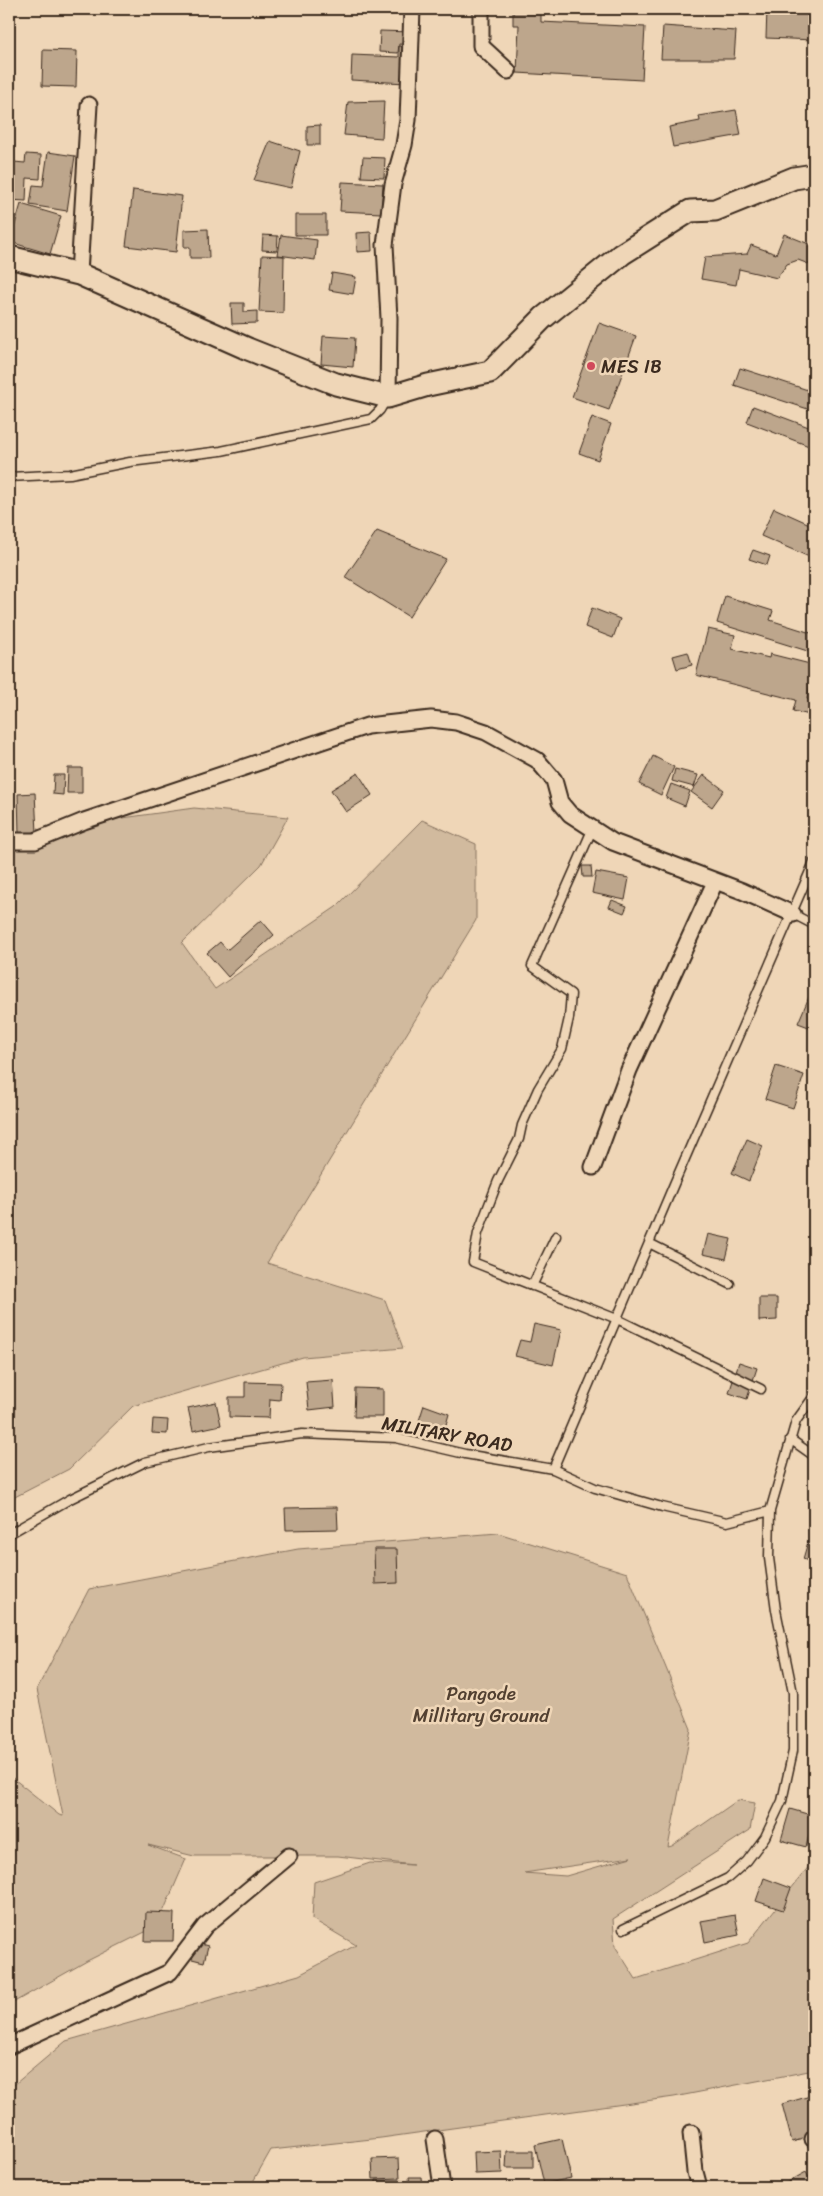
<svg xmlns="http://www.w3.org/2000/svg" width="823" height="2196" viewBox="0 0 823 2196" font-family="Sriracha,sans-serif">
  <rect width="100%" height="100%" fill="#efd6b7"/>
  <filter id="ink" filterUnits="userSpaceOnUse"><feTurbulence type="fractalNoise" baseFrequency=".02" numOctaves="2"/><feDisplacementMap in="SourceGraphic" scale="10" xChannelSelector="R" yChannelSelector="G"/><feConvolveMatrix kernelMatrix="1 2 1 2 8 2 1 2 1" color-interpolation-filters="sRGB"/></filter>
  <g filter="url(#ink)">
    <!-- green -->
    <path fill="#d1ba9e" stroke="#86725e" fill-rule="evenodd" d="M194,808L288,817L261,865L182,943L215,989L336,907L422,820L476,844V920L267,1263L385,1300L403,1348L303,1357L133,1406L69,1469L9,1500V834Z
      M498,1533L627,1573L691,1729L668,1847L672,1846L738,1800L755,1803L750,1830L613,1919L615,1946L636,1979L748,1943L814,1860V2070L674,2097L381,2138L271,2150L250,2187H9V2089L66,2041L299,1975L356,1945L312,1919L314,1882L370,1863L413,1865L338,1856H194L148,1845L186,1859L157,1926L87,1961L9,2005V1775L59,1815L63,1816L37,1689L89,1589L298,1549ZM631,1857L566,1876L524,1873Z"/>
    <!-- building -->
    <path fill="#bda68c" stroke="#3b2a1e" d="M513,9H541V22L645,27L642,80L517,73L519,25H513Z
      M767,9H814V40L766,38Z
      M663,26L736,31L734,59H661Z
      M380,31L411,32L410,45L399,44L398,53L379,52Z
      M399,46L407,47L406,83L351,80L352,55L399,57Z
      M43,50L77,51L76,87L42,86Z
      M384,101L382,138L344,135L348,102Z
      M736,110L741,135L673,147L669,127L700,121L699,116Z
      M320,125V145H307V126Z
      M270,141L300,151L291,188L254,180Z
      M48,152L75,156L67,211L30,205L33,185L43,186Z
      M26,154L41,155L40,179L27,178L26,201L9,200V176H13L14,162L25,163Z
      M363,157L385,158L384,178L361,177Z
      M342,182L383,184L381,213L340,211Z
      M133,190L182,196L176,252L126,246Z
      M21,204L61,216L50,254L10,242Z
      M295,215H326V235H295Z
      M208,229L209,258H190V247H184V230Z
      M371,232L372,251L357,252L356,233Z
      M784,234L814,246V266L798,260L787,264L777,278L739,269L736,285L701,279L705,257L747,254L751,245L776,254Z
      M263,235L278,236L277,251L262,250Z
      M281,235L317,240L315,260L278,255Z
      M262,255L284,256L283,313L259,312Z
      M332,273L356,277L353,294L329,290Z
      M231,303H244V312L257,311V323L232,324Z
      M599,323L636,336L609,410L572,397Z
      M323,336L355,338L353,367L321,364Z
      M740,368L814,392V411L734,385Z
      M753,406L814,429V448L747,422Z
      M592,417L611,424L598,460L579,453Z
      M774,508L814,526V559L761,536Z
      M377,531L446,559L409,617L345,577Z
      M753,550L770,556L767,565L749,559Z
      M725,596L773,611L770,620L814,634V653L717,623Z
      M592,608L620,619L613,638L585,627Z
      M708,629L735,635L732,649L769,658L770,654L814,665L807,699L814,701V716L793,711L796,700L696,675Z
      M688,652L692,665L677,669L673,656Z
      M653,756L674,767L661,795L639,784Z
      M68,768H82V793H67Z
      M675,769L698,775L694,787L672,781Z
      M358,773L372,795L346,812L331,790Z
      M54,775H64L63,795L53,794Z
      M704,775L724,790L712,807L691,792Z
      M671,784L690,791L685,806L666,798Z
      M35,793L37,833L19,834L18,794Z
      M582,866H591L592,877H583Z
      M596,872L629,878L625,900L592,893Z
      M612,900L627,906L624,913L609,907Z
      M261,920L274,935L228,977L207,953L220,942L227,950Z
      M809,997L814,999V1029L798,1023Z
      M776,1066L804,1075L793,1108L765,1099Z
      M747,1139L763,1146L749,1181L732,1173Z
      M708,1234L731,1239L726,1259L703,1254Z
      M759,1298H777V1320L759,1321Z
      M534,1324L561,1330L553,1365L515,1356L520,1340L530,1342Z
      M739,1362L757,1368L747,1399L729,1393Z
      M333,1380L335,1407L309,1410L306,1382Z
      M245,1382L281,1383L280,1400L270,1399L269,1418L229,1417V1397H245Z
      M355,1388L383,1389V1417H354Z
      M216,1402L221,1425L193,1431L188,1408Z
      M424,1405L449,1414L442,1439L416,1430Z
      M153,1419L168,1420L167,1434L152,1433Z
      M337,1507L338,1529L286,1530L285,1508Z
      M810,1535L814,1536V1563L803,1559Z
      M374,1549H397L398,1583L375,1584Z
      M790,1809L814,1816L806,1847L781,1840Z
      M764,1878L791,1888L783,1910L756,1901Z
      M146,1912L174,1913L173,1941H145Z
      M735,1915L739,1935L705,1942L701,1921Z
      M197,1943L208,1946L204,1962L192,1959Z
      M814,2095V2129L812,2130L814,2136L792,2142L782,2104Z
      M562,2139L571,2178L544,2184L535,2145Z
      M501,2151L502,2173L475,2174L474,2152Z
      M507,2151H533V2168H506Z
      M399,2158L400,2178L373,2179L372,2159Z
      M806,2172L814,2187H779Z
      M409,2177H421L422,2187H410Z
      M376,2180H403V2187H376Z"/>
    <g fill="none" stroke-linecap="round" stroke-linejoin="round">
      <!-- service casing -->
      <g stroke="#3b2a1e" stroke-width="11">
        <path id="service" d="M9,477L70,474L130,462L221,451L371,419L380,410L387,398
          M592,830L532,966L571,994L569,1018L562,1049L538,1089L522,1125L519,1139L498,1181L478,1233L473,1262L617,1319L761,1389
          M793,914L814,925
          M649,1243L730,1284
          M532,1286L556,1236
          M790,1439L814,1456
          M553,1469L674,1184L814,862
          M9,1534L70,1499L145,1462L209,1447L302,1434L396,1438L465,1454L553,1469L595,1488L662,1507L727,1522L770,1511
          M623,1929L728,1878L747,1861L765,1837L782,1801L793,1751V1693L776,1610L769,1558L770,1511L796,1421L814,1396"/>
      </g>
      <!-- minor casing -->
      <g stroke="#3b2a1e" stroke-width="19">
        <path id="minor" d="M481,9V46L508,71
          M79,274L89,105
          M388,397L389,318L385,245L393,184L404,145L408,120L412,9
          M9,841H35L84,821L367,726L431,719L456,722L486,732L537,760L554,780L560,802L570,814L613,842L742,891L793,914
          M593,1167L629,1070L715,882
          M9,2046L170,1972L205,1926L289,1856
          M691,2133L695,2172L699,2187
          M435,2139L442,2187
          M813,2139H814"/>
      </g>
      <!-- secondary casing -->
      <g stroke="#3b2a1e" stroke-width="25">
        <path id="secondary" d="M9,257L79,274L248,349L336,384L388,397L428,385L490,372L543,318L622,254L690,211L715,210L794,178L814,175"/>
      </g>
      <!-- service -->
      <use href="#service" stroke="#efd6b7" stroke-width="8"/>
      <!-- minor -->
      <use href="#minor" stroke="#efd6b7" stroke-width="15"/>
      <!-- secondary -->
      <use href="#secondary" stroke="#efd6b7" stroke-width="21"/>
    </g>
  </g>
  <!-- markers -->
  <circle fill="#d1495b" stroke="#efd6b7" stroke-width="2" cx="591" cy="366" r="5"/>
  <g text-anchor="middle" dominant-baseline="central" stroke-width="5" stroke-linejoin="round" paint-order="stroke">
    <!-- poi labels -->
    <g font-size="19" fill="#3b2a1e" stroke="#efd6b7" text-anchor="start">
      <text x="601" y="366">MES IB</text>
    </g>
    <!-- street labels -->
    <g font-size="19" fill="#3b2a1e" stroke="#efd6b7">
      <text transform="translate(447 1434) rotate(10)">MILITARY ROAD</text>
    </g>
    <!-- park labels -->
    <g font-size="19" fill="#524031" stroke="#efd6b7">
      <text x="481" y="1693">Pangode<tspan x="481" dy="22">Millitary Ground</tspan></text>
    </g>
  </g>
  <!-- margin -->
  <rect width="823" height="2196" fill="none" stroke="#efd6b7" stroke-width="30"/>
  <rect x="15" y="15" width="793" height="2166" fill="none" stroke="#3b2a1e" stroke-width="2" filter="url(#ink)"/>
</svg>
